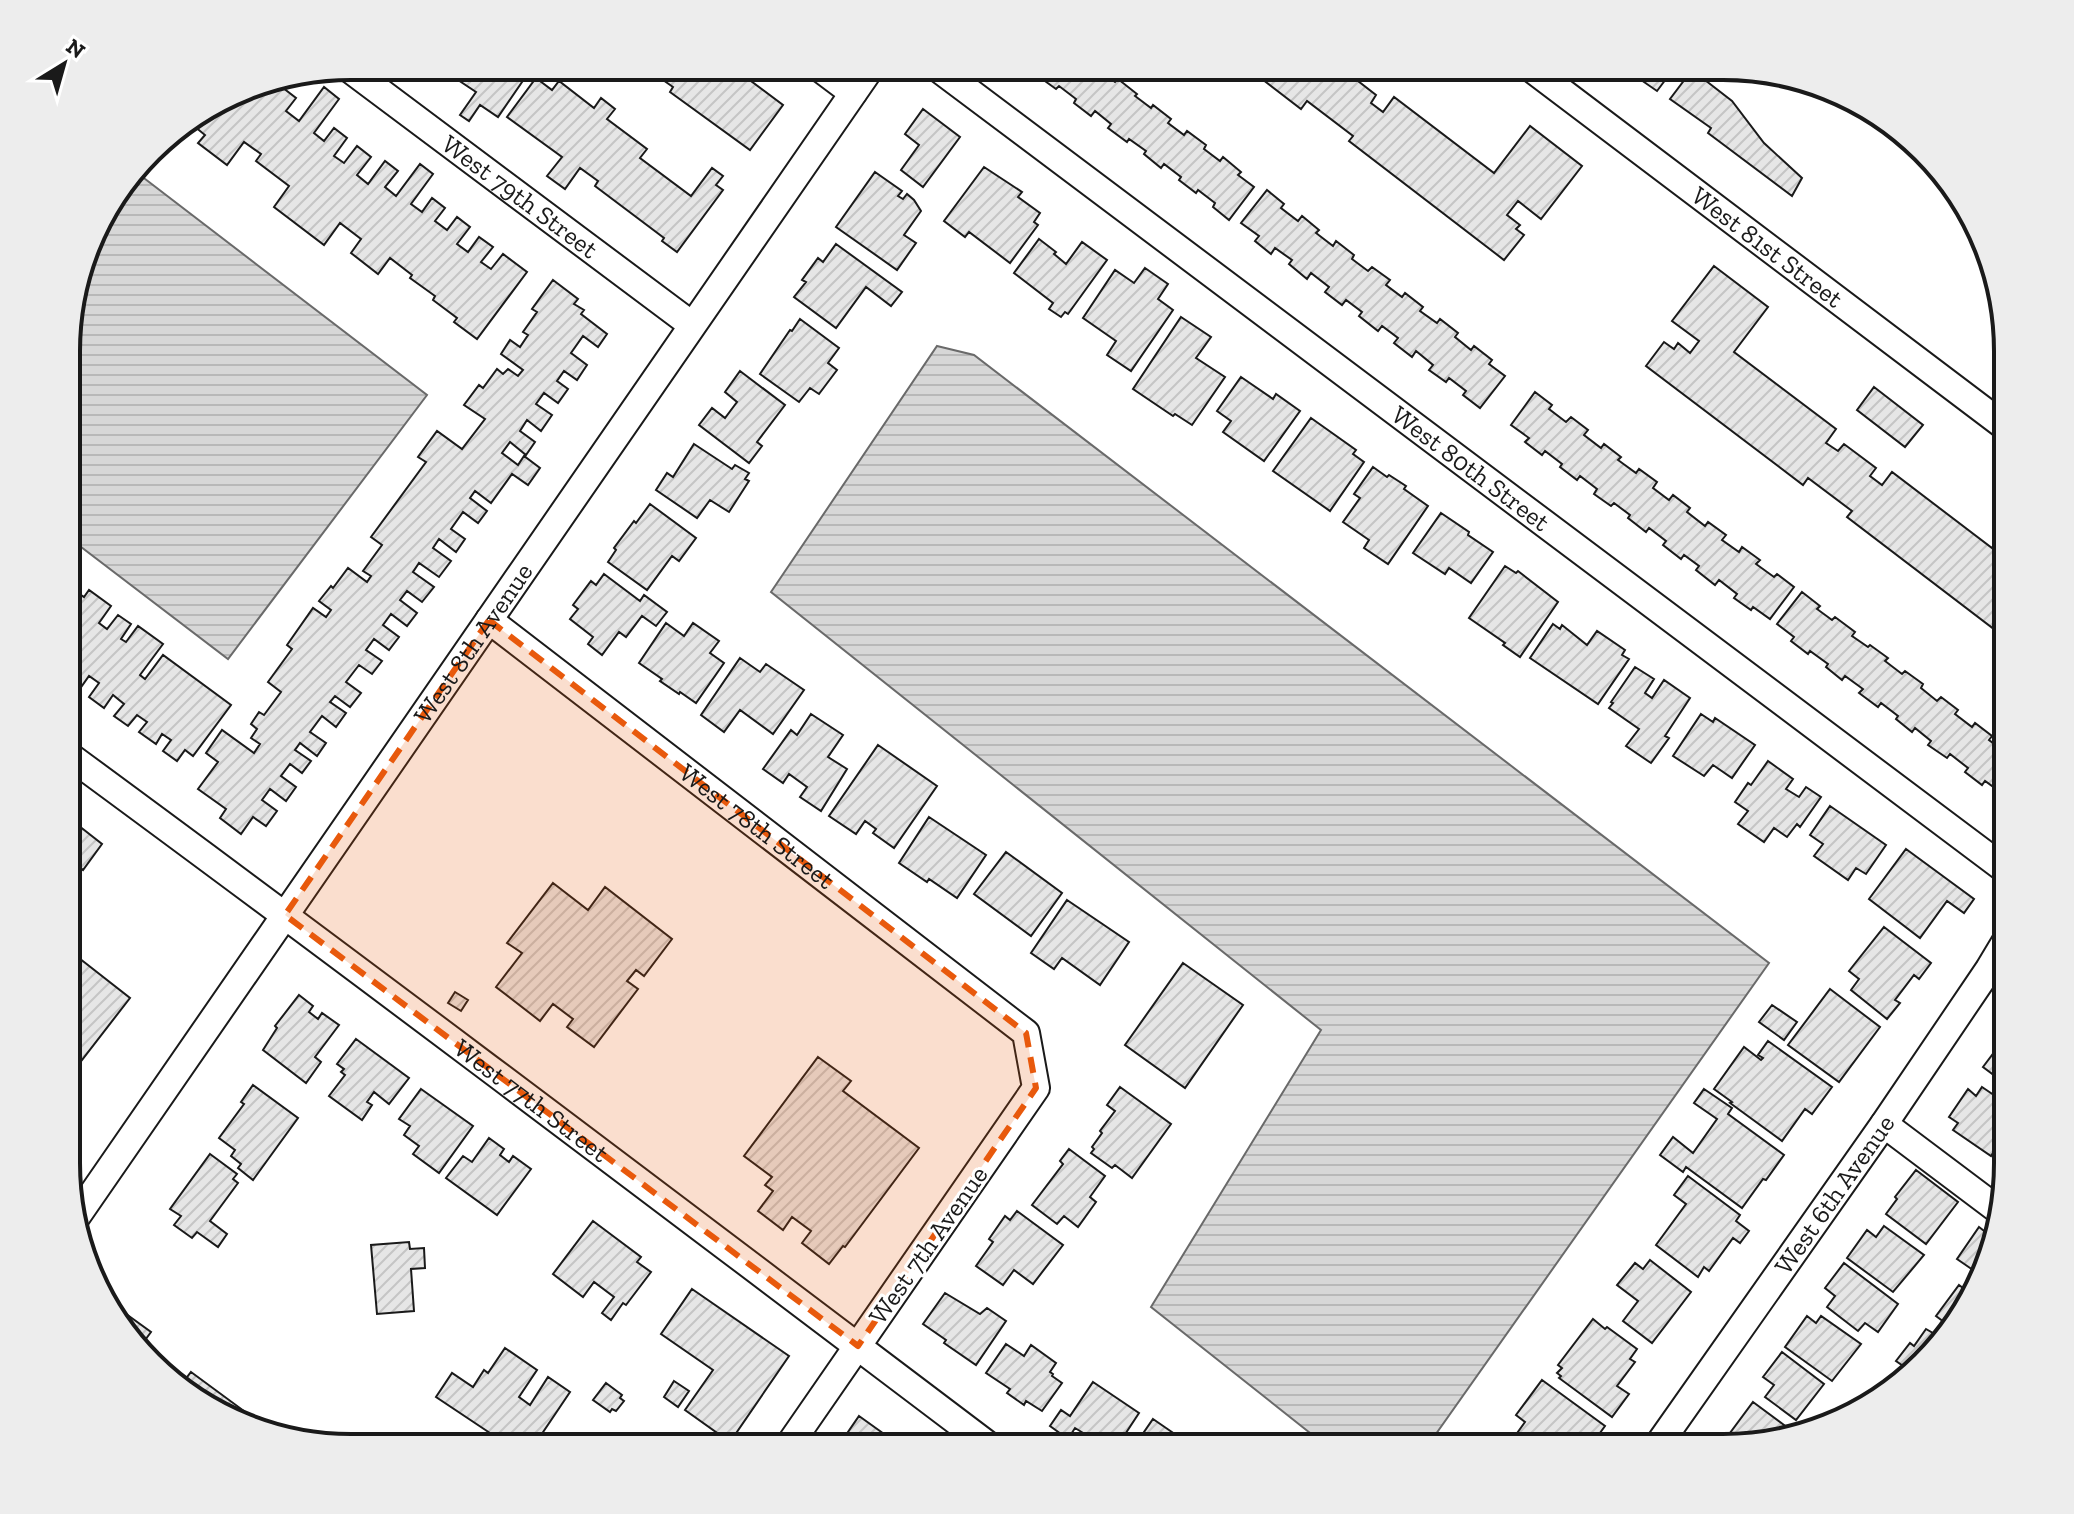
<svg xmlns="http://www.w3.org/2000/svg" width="2074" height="1514" viewBox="0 0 2074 1514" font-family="'Zilla Slab',serif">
  <defs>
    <pattern id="water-rules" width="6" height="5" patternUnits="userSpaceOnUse" patternTransform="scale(2)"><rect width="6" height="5" fill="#d7d7d7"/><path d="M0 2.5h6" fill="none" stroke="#b8b8b8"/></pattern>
    <pattern id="building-hatch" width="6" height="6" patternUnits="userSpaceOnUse" patternTransform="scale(2)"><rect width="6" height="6" fill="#e6e6e6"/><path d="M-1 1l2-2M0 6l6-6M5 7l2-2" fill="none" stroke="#c5c5c5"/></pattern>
  </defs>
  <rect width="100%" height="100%" fill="#fff"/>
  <!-- water -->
  <path fill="url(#water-rules)" stroke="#6a6a6a" stroke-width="2" d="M136,172L427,395L228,659L68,537V314L96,224Z
    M937,346L974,355L1769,963L1426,1448H1329L1151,1307L1321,1030L771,592Z"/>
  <!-- building -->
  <path fill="url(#building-hatch)" stroke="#1a1a1a" stroke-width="2" d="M437,66H533L498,117L480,105L469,121L460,115L476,92Z
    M643,66H756L747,78L783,105L750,150L670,92L673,87Z
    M1032,66H1101L1099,70L1115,82L1118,79L1137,94L1135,96L1151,108L1153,105L1171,119L1168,123L1184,135L1187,131L1206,145L1204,149L1220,161L1223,157L1241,172L1238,175L1254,187L1229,220L1213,207L1215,203L1198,190L1196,193L1179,180L1181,177L1164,164L1161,168L1144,154L1146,151L1129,139L1127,142L1108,128L1111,124L1095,111L1091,116L1074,103L1076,99L1059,86L1056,89L1038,76L1040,73Z
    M1245,66H1330L1328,68L1340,77L1345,71L1376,95L1371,103L1383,112L1394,97L1494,173L1530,126L1582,166L1541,219L1518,201L1507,215L1520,225L1516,229L1524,235L1504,260L1349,141L1353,136L1307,101L1301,109Z
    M1630,67H1675L1657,91L1628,71Z
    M1692,70L1732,101L1764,143L1802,178L1792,196L1708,133L1711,128L1670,99Z
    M536,78L552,90L559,81L594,108L601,98L615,109L607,119L647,149L640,158L691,196L712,168L723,176L716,185L723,190L677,252L662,241L664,238L595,186L598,181L580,168L565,189L547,176L562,157L507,117Z
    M274,81L296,98L286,111L299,121L324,87L339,99L314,133L324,141L334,128L347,138L334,156L344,163L357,146L371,157L357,175L368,184L385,161L398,171L385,187L396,196L420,164L433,174L411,204L422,212L432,198L445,208L435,221L447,230L457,217L470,227L457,244L468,252L479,237L493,247L481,262L491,269L503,254L527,272L477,339L454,322L457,318L433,300L435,296L410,278L412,275L390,258L378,274L351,253L361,239L340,223L324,245L274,207L289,186L256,161L261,154L244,142L227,165L198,143L205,135L188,121L242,88Z
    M923,109L960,137L923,187L901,170L919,145L905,134Z
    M984,167L1022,192L1018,197L1040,213L1034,222L1038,225L1010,263L969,232L965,237L944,221Z
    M875,172L902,191L898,196L903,199L907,194L914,200L921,211L904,235L916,243L897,270L836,227Z
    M1267,190L1284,204L1281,208L1298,221L1302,216L1319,230L1316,233L1333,246L1336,241L1354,255L1352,259L1368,271L1372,267L1390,280L1386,285L1402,297L1405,293L1423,307L1420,311L1437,323L1440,319L1458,333L1455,337L1471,350L1474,346L1492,360L1489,364L1505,376L1480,408L1463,395L1466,391L1449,378L1446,382L1429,370L1433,365L1416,351L1412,357L1394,343L1398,338L1382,326L1378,331L1359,316L1362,312L1346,300L1342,305L1325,292L1329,287L1311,273L1307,279L1289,264L1292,260L1275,248L1271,254L1255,241L1259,236L1241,223Z
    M1039,239L1056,252L1054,254L1066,264L1082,242L1107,260L1068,314L1065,312L1061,317L1049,309L1053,303L1014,273Z
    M836,244L902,292L891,306L866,287L836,328L794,297L806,282L802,280L818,258L823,262Z
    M1714,266L1768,307L1734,352L1836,429L1826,443L1838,451L1844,444L1876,468L1870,476L1882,485L1892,472L1992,548L2007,527V584L2006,583L2002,588L2007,592V631L2003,636L1847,517L1852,511L1808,478L1803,485L1646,366L1664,342L1674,349L1678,343L1690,353L1699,341L1672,321Z
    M1145,268L1168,284L1158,299L1173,310L1131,371L1107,355L1116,341L1083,318L1115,270L1134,283Z
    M553,280L578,299L574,304L584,310L581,314L607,334L598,347L583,336L571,353L587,365L577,380L564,371L557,381L568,389L558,403L544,393L536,404L552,415L541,431L527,420L520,431L535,442L526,455L510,442L502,453L518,465L524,456L540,468L528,485L512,474L491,503L475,491L470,498L487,511L478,523L463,512L451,529L465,539L456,552L439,539L433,548L451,561L439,577L419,563L413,572L434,587L422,602L407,591L400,600L417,613L407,626L391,614L383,625L399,637L389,650L374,639L366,650L382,661L372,674L359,665L346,682L361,693L350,707L335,696L330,702L346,713L336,727L322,716L310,732L326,743L317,756L300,743L295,750L311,761L302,773L290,764L281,776L296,787L286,801L270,789L262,800L277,811L266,826L253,817L241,834L220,818L226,809L198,789L218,762L206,753L222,730L254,753L260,744L251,738L257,729L251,724L259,712L264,715L281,692L268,682L292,649L287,645L313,608L326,617L331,610L319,601L331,586L333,588L348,568L367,582L371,576L363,571L382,545L371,537L426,462L418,457L437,431L462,449L485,419L464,405L479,385L483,388L497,369L503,374L508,369L518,376L523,370L501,354L510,340L520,347L528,335L523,332L537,312L532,309Z
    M1181,317L1211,337L1196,358L1225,377L1192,425L1175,414L1173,416L1133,389Z
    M800,319L839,348L828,363L837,370L819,394L810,388L799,402L760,374L790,330L792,331Z
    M740,371L785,405L757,442L762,446L749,463L699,425L712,408L725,418L737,402L725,392Z
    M1241,377L1273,399L1276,394L1300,411L1264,461L1223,432L1231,421L1217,411Z
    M1874,387L1923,425L1905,447L1857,410Z
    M1535,392L1552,405L1549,409L1566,422L1571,417L1588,430L1584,435L1601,448L1604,444L1621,457L1618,460L1636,473L1639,469L1657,482L1653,488L1669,500L1673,495L1690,508L1687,512L1705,526L1708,522L1726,535L1722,540L1739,552L1742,547L1760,560L1756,564L1774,577L1777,574L1794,587L1770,619L1753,607L1751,610L1734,598L1737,594L1719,580L1715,585L1696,570L1699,566L1684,555L1681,559L1663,545L1666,541L1649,528L1646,532L1628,518L1630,515L1614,503L1611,506L1594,494L1597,489L1580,476L1577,480L1560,467L1562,464L1545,451L1542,455L1525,442L1529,438L1511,425Z
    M1311,418L1356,450L1353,454L1364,462L1330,511L1273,471Z
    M694,444L732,469L735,465L749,473L745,479L749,481L729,512L710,500L697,518L656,490L667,473L673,477Z
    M1373,467L1387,477L1389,475L1406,486L1404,489L1428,506L1388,564L1364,548L1369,540L1343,522L1360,498L1354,494Z
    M650,504L696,538L679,561L672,556L647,590L608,562L616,550L614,548L634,521L636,523Z
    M1441,513L1469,532L1468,535L1493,552L1471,583L1449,568L1445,574L1413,553Z
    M1505,566L1516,573L1518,571L1558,602L1520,657L1503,645L1505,643L1469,618Z
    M604,574L640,601L644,595L667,612L656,626L642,616L626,637L619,632L602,655L588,644L593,637L570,619L578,609L573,605L591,581L596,585Z
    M68,586L84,597L89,590L111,606L99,623L107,629L118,615L131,624L121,639L126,642L138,626L163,644L140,675L145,679L163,655L231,705L193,756L185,750L177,761L163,751L171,740L162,734L156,744L139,732L147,722L137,715L128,726L114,716L124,704L113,695L104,708L89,697L99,683L89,676L79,690L68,682V672L72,667L68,664Z
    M1802,592L1820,606L1817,609L1832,620L1835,617L1855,632L1852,636L1868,647L1870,645L1888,658L1885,661L1902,674L1905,671L1923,684L1921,688L1937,701L1941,697L1958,710L1955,714L1972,727L1975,723L1992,736L1989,740L2006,753L2007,751V804L2000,798L2003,794L1985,781L1982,785L1965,772L1968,768L1950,754L1947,758L1928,745L1931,741L1915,728L1912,732L1896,719L1898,716L1881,703L1878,707L1859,693L1863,689L1845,676L1842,680L1826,667L1828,664L1810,651L1808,654L1791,641L1794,637L1777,624Z
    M666,623L684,636L693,623L719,641L710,653L724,663L696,703L680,692L679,694L660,681L662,679L639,663Z
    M1553,624L1560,629L1562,625L1587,645L1597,631L1625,650L1622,655L1629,659L1598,704L1530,658Z
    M740,658L760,672L766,664L804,690L773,734L740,710L724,732L701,715Z
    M1635,667L1654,679L1645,693L1652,698L1664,680L1690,698L1665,736L1669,738L1651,763L1626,746L1639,729L1609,708L1613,703L1611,702Z
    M811,714L843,735L828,757L847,769L821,811L800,797L807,787L789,774L783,783L763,769L791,730L797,735Z
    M1701,714L1713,722L1715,718L1755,745L1732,778L1713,765L1704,776L1673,756Z
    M878,745L937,786L894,848L873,833L876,829L865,821L856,834L829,816Z
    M1768,761L1793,779L1786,789L1799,797L1806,787L1821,797L1800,827L1797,824L1787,837L1774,828L1764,842L1738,824L1748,811L1735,802L1748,783L1751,785Z
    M1830,806L1886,845L1866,874L1856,868L1848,880L1814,856L1823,844L1810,835Z
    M929,817L986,855L957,898L929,879L927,882L899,863Z
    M74,822L102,844L83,870L74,863L68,871V829Z
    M1906,849L1974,899L1964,913L1947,901L1920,938L1869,899Z
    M1006,852L1062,893L1031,936L974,894Z
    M553,883L588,910L605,887L672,939L644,976L636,970L627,981L638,989L594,1047L567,1027L573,1019L553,1004L540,1021L496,987L522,953L507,943Z
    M1067,900L1129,942L1100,985L1062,958L1054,969L1031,953Z
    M1884,927L1931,963L1919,979L1914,975L1895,1000L1900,1003L1887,1019L1851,990L1859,979L1849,971Z
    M70,951L130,998L68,1078V953Z
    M1183,963L1243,1005L1185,1088L1125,1045Z
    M1830,989L1880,1027L1839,1082L1788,1045Z
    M455,992L468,1000L461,1011L448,1003Z
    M299,995L313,1006L309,1012L318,1019L322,1013L339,1025L315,1057L321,1062L306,1083L263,1050L277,1028L275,1026Z
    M1772,1005L1797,1022L1784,1040L1759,1022Z
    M2007,1035V1085L1983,1067Z
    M356,1039L409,1078L389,1104L374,1092L367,1102L372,1105L362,1120L329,1096L345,1075L341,1072L344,1069L337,1064Z
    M1768,1041L1832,1087L1812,1114L1805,1109L1782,1141L1730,1103L1732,1102L1714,1089L1744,1047L1761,1060L1763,1058L1758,1055Z
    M818,1057L851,1081L843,1091L919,1148L845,1247L843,1246L829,1264L802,1243L811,1231L792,1217L783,1230L758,1211L773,1191L765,1185L772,1177L744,1156Z
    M253,1085L298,1118L253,1180L238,1168L241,1164L231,1156L235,1150L219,1138L244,1104L241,1102Z
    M1120,1087L1171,1124L1132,1178L1115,1165L1112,1168L1091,1153L1094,1149L1092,1147L1102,1133L1100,1131L1115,1111L1107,1105Z
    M1982,1087L2007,1104V1131L1991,1156L1953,1130L1958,1123L1949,1117L1968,1089L1976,1096Z
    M421,1089L473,1126L439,1173L413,1154L419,1146L404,1135L410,1126L399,1119Z
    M1704,1089L1732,1108L1728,1114L1784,1155L1766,1180L1763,1179L1742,1208L1686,1167L1683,1172L1660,1155L1673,1137L1693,1153L1717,1119L1694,1103Z
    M489,1138L504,1149L500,1155L509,1162L513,1156L531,1169L497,1215L446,1178L463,1156L472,1162Z
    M1069,1149L1105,1176L1090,1197L1096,1202L1078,1227L1064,1216L1057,1224L1032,1205L1063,1164L1060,1161Z
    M210,1154L237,1174L233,1179L238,1183L210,1221L227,1234L218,1247L197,1232L192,1238L174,1225L181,1216L170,1209Z
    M1916,1170L1958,1202L1926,1244L1886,1214L1897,1199L1895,1197Z
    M1688,1176L1740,1215L1736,1221L1749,1231L1740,1243L1733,1238L1709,1271L1704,1267L1698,1277L1656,1245L1686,1204L1674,1195Z
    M1017,1211L1063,1245L1033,1284L1014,1270L1003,1285L976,1266L993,1242L989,1239L1005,1216L1010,1220Z
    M593,1221L641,1257L637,1262L651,1272L626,1305L623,1303L611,1320L602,1313L614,1297L594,1282L583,1297L553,1274Z
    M1884,1226L1924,1255L1893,1292L1847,1258L1867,1230L1876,1237Z
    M1979,1227L1992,1237L1994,1234L1997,1236L1993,1255L1980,1280L1971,1274L1973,1270L1957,1259Z
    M409,1242L410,1249L424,1248L425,1268L411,1269L414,1311L377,1314L371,1245Z
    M1650,1260L1691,1292L1652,1343L1623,1321L1638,1301L1617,1285L1635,1263L1643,1269Z
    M1844,1263L1898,1304L1878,1332L1865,1323L1858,1331L1827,1307L1835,1296L1825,1288Z
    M1959,1285L1967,1291L1968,1289L1973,1292L1952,1332L1942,1324L1944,1322L1936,1316Z
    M692,1289L789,1356L730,1442L685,1410L713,1370L661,1334Z
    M945,1293L980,1314L987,1308L1006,1321L976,1365L944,1343L946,1340L923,1324Z
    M104,1298L151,1332L140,1347L104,1305L102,1300Z
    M1807,1316L1816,1323L1821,1316L1861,1344L1832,1381L1785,1347Z
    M1593,1319L1605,1329L1607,1327L1637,1349L1630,1359L1635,1362L1617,1386L1629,1394L1612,1417L1559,1378L1561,1376L1557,1373L1562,1368L1558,1365Z
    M1926,1329L1945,1340L1909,1370L1896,1361L1910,1343L1914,1346Z
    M1006,1344L1024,1356L1031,1345L1056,1363L1050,1372L1053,1374L1052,1376L1062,1383L1042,1411L1026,1401L1024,1405L1007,1393L1010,1389L986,1373Z
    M505,1348L537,1370L519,1397L530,1405L548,1377L570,1392L533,1447H511L436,1397L452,1373L473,1387L484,1370L488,1373Z
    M1782,1352L1824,1384L1796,1420L1765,1397L1774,1385L1763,1377Z
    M191,1372L244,1411L241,1414L267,1434L259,1433L178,1389Z
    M1542,1380L1605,1426L1589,1448H1585L1568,1436L1558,1448H1517L1510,1443L1525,1422L1516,1415Z
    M674,1381L689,1391L678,1407L664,1397Z
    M1093,1382L1139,1413L1116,1448H1108L1075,1428L1068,1439L1050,1426L1061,1410L1070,1416Z
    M606,1383L622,1395L620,1398L624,1401L616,1411L612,1409L610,1412L593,1400Z
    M1753,1402L1792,1431L1793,1432L1738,1445L1727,1437Z
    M859,1416L891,1439L888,1443L894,1448H837Z
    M1153,1419L1195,1448H1133Z
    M631,1436L637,1448H606Z"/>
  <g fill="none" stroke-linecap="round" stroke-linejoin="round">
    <!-- minor casing -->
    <g stroke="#1a1a1a" stroke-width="30">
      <g id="minor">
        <path d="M817,66L853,93"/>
        <path id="s1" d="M935,66L2002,867H2007"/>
        <path id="s2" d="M1528,66L2007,428"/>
        <path id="s3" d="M347,67L692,325"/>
        <path id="s4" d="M489,620L1026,1033L1036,1088L787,1448"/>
        <path id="s5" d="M68,755C378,983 685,1216 992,1448"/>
        <path d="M1884,1124L2001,1212"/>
        <path id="s6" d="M75,1219L872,66"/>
        <path id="s7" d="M1656,1448L1884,1124L1989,969L2007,939"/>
      </g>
    </g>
    <!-- minor -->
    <use href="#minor" stroke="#fff" stroke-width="26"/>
  </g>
  <!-- marked area -->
  <path fill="#e8590c" fill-opacity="0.2" stroke="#e8590c" stroke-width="6" stroke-dasharray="16 10" stroke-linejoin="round" d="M489,620L1026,1033L1036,1088L858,1346L285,915Z"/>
  <g text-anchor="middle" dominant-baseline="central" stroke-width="6" stroke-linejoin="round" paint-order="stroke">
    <!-- street labels -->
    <g font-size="26" fill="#1a1a1a" stroke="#fff">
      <text stroke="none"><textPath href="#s3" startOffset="216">West 79th Street</textPath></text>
      <text stroke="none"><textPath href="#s2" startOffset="300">West 81st Street</textPath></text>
      <text stroke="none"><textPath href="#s1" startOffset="670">West 80th Street</textPath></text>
      <text stroke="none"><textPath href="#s6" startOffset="700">West 8th Avenue</textPath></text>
      <text stroke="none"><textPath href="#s4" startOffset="338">West 78th Street</textPath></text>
      <text stroke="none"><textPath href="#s5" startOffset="578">West 77th Street</textPath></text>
      <text stroke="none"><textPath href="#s7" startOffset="310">West 6th Avenue</textPath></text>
      <text transform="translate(928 1245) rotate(-55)">West 7th Avenue</text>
    </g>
  </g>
  <!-- crop -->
  <path d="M0 0H2074V1514H0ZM351 80H1723A271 271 0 0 1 1994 351V1163A271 271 0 0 1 1723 1434H351A271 271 0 0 1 80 1163V351A271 271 0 0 1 351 80Z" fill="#ededed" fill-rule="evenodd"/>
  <path fill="none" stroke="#1a1a1a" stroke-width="4" d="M351 80H1723A271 271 0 0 1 1994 351V1163A271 271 0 0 1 1723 1434H351A271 271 0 0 1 80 1163V351A271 271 0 0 1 351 80Z"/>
  <!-- north arrow -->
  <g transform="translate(64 64) rotate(37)" stroke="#ffffff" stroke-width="6" paint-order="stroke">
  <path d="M0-6L14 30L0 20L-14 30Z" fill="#1a1a1a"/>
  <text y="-12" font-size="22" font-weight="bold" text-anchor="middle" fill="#1a1a1a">N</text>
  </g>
</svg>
